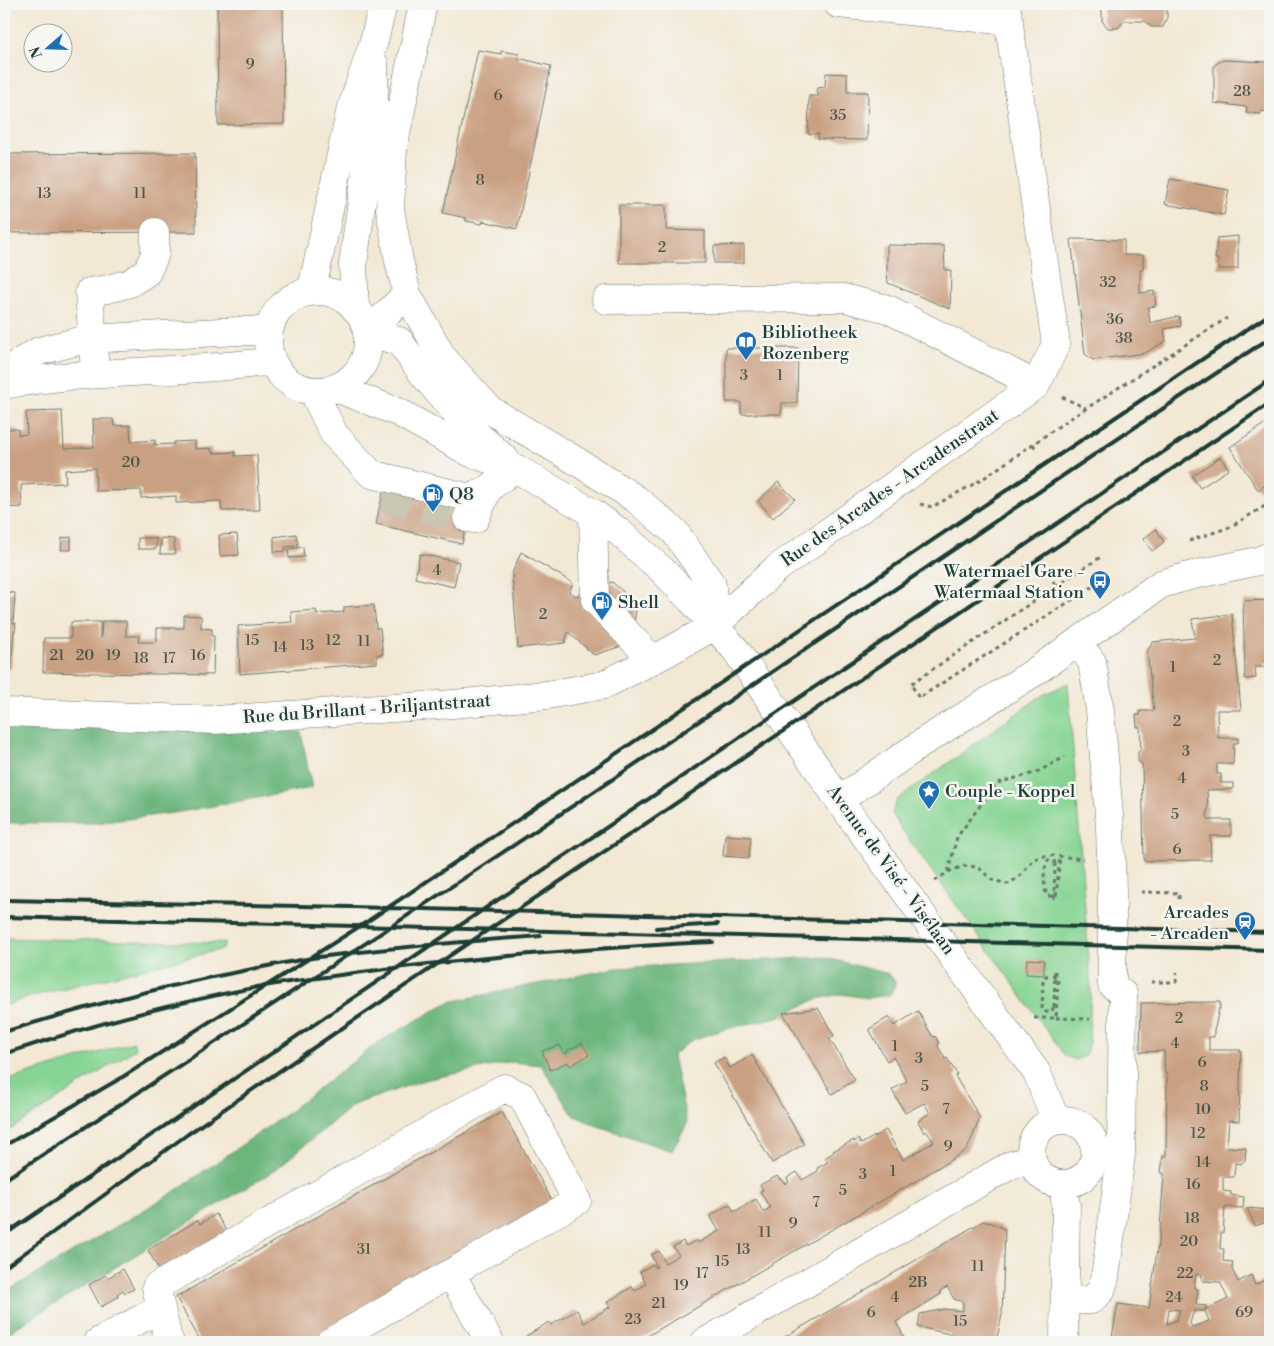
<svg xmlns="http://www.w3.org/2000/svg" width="1274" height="1346" viewBox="0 0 1274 1346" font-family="'Libre Bodoni',serif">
  <rect width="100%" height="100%" fill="#f6f6f2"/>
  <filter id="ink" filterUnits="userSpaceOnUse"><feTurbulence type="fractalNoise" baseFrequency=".02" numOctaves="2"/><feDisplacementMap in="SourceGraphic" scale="10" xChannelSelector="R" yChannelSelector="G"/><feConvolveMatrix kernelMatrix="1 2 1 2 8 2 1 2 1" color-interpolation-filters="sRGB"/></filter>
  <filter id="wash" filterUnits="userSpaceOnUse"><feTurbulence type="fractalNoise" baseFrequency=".0096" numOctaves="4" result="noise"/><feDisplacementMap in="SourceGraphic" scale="20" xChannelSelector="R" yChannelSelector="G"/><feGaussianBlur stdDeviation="1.12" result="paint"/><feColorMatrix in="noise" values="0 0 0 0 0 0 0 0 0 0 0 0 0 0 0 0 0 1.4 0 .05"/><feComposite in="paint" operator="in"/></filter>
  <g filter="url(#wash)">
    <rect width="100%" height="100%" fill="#f3e8d4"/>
    <!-- green -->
    <path fill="#86d493" stroke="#528864" d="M1068,683L1091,989L1089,1043L1085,1056L1076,1060L1065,1056L902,830L892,813L897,800L1041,696Z
      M4,938L225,943L223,949L29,997L4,1006Z
      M134,1042L135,1049L4,1134V1082L27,1074Z"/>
    <!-- forest -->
    <path fill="#6cb67d" stroke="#467a58" d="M4,727L301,732L312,788L180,812L96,823H4Z
      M823,957L889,974L896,983L890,995L868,998L841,994L817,999L778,1017L722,1030L692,1040L673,1055L687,1124L672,1151L595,1125L573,1115L541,1065L513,1062L424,1080L353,1105L275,1170L14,1329L4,1338V1293L166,1197L281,1118L377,1043L449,1002L616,968Z"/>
    <g id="blocks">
      <!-- building -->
      <path fill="#caa082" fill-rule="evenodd" d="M217,4H283L284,124L218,125Z
        M1102,4H1167V20L1163,27H1151L1145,21H1124L1118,28H1108L1102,21Z
        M478,50L501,54V51L519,54L518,58L551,66L517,229L483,221L482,224L466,221V218L443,213Z
        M1223,60L1270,62V112L1261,111V114L1246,113L1247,107L1214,103V65Z
        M826,73L847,74V92H868L867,140L818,139L819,134H808L809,96H819L816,91L817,88L825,87Z
        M195,153L196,232L4,233V154Z
        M1170,179L1229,190L1224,215L1165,204Z
        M619,205H666V230L705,231V263H619Z
        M1238,236V269H1218V259H1215L1217,238Z
        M1071,239L1124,240V255H1143V270H1140V293L1154,291L1156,306L1148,307L1150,323L1179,316L1181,326L1164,329L1166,341L1145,353L1093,360L1085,354Z
        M744,245V263H714V246Z
        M887,245L944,246L945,270H951L950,309L888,283L887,272Z
        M726,348H798L797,403H782L781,414H741V402H726Z
        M62,411L64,449L94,447L93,419H113L114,426L130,425L131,442L155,440V445L174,444V442L195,441V449L211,448L212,453L235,452V456L257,455L260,510L222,511L221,501L176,503V496L141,498V490L96,491L95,468L65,470L66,483L21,485L22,507L4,508V429H18V435L27,434L26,412Z
        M1270,420V482L1258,490L1230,447Z
        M1220,457L1229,469L1200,488L1192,476Z
        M778,482L795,499L773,518L758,501Z
        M385,483L471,503L462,544L376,524Z
        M1156,529L1164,542L1152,551L1143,539Z
        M237,534L239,555L220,556L219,535Z
        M296,534L298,544L296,546L285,547L286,551L274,552V537Z
        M71,537V550H61L62,538Z
        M138,538H156V549H138Z
        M161,538L174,539L175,554H160Z
        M303,547L304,557L289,558L288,549Z
        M521,552L573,583L569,592L576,596L612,582L637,604L631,643L594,655L568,632L565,643L518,648L512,573Z
        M420,554L459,562L454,587L415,578Z
        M4,592L15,593L13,623H16L15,631H14L11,669L4,668Z
        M1270,600V661L1264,662L1265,667H1255L1256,678L1245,679L1243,601Z
        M374,605L376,627L375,628H380L383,654L377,655V663L240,674L238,626L292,622L291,612L316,610L317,614L344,612V607Z
        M1232,614L1241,710H1217L1218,738H1238V743H1234L1233,764H1217V774H1221V783H1233V789L1207,790L1208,811H1207V817L1210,820H1231V836H1210L1211,860L1144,861L1142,764L1138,761V752L1141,750L1140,727H1137L1136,715H1140V711H1154L1147,651L1153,642L1195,638L1192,619Z
        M184,615L201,616V628L212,629V636H214L213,675L43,672L44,638H71V622H100V638H101L102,621H126V636H139L138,642H157V628H184Z
        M725,835L751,837L749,858L723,856Z
        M1027,959L1044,960V975L1026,974Z
        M1220,1002V1009L1219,1008L1215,1028H1214V1037H1209V1050H1241L1239,1121L1229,1120L1227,1147L1246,1148L1245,1160L1241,1164L1235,1163L1234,1177H1223V1191L1231,1192V1195L1244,1197L1243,1208L1225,1207L1223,1233H1221L1220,1249H1224L1223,1261L1233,1262L1232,1269L1238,1282L1251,1275L1255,1285L1270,1277V1335L1256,1342H1111L1118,1304L1149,1308L1160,1229L1164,1173H1161L1163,1156H1166L1167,1074H1165L1164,1051L1140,1052L1141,1003ZM1196,1274L1202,1275V1281L1220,1282L1228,1299L1205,1310L1206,1306L1196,1305L1198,1289L1194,1288ZM1169,1309L1180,1310L1177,1320L1167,1324ZM1194,1311H1205L1209,1321L1192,1327L1190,1323Z
        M818,1008L834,1036L829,1038L855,1080L832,1094L783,1013Z
        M918,1011L932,1036L936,1037L939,1043L938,1046L945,1059L947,1058L957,1074L955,1076L980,1118L967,1150L916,1181L637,1342H526L523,1338L549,1322L551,1325L577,1310L584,1323L610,1307L607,1302L632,1287L635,1291L646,1284L640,1272L653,1264L655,1268L657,1267L651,1255L659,1251L665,1263L679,1255L673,1247L683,1241L686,1246L697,1240L698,1243L719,1231L710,1216L730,1204L734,1212L756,1199L763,1212L770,1208L760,1191L763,1190L760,1185L777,1176L780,1180L782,1179L785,1184L789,1182L787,1178L797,1172L802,1180L818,1171L817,1168L828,1162L825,1158L834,1152L833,1151L854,1140V1142L858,1139L861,1144L886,1130L903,1160L934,1142L927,1131L924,1133L918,1121L930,1113L924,1103L905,1113L892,1090L907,1081L893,1057L887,1061L869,1029L889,1017L894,1026Z
        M582,1043L589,1055L570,1066L568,1062L550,1070L542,1051L560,1045L564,1054L568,1052L567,1051Z
        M752,1055L804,1144L772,1163L714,1063L724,1057L730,1068Z
        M502,1112L553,1202L305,1342H201L176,1297Z
        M1247,1208L1270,1210V1221L1255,1226Z
        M216,1214L228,1233L162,1276L148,1250L198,1220L200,1224Z
        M983,1221L988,1223L989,1222L1001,1227V1228L1005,1229L1002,1315L996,1342H947L950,1334L918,1327L920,1314L945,1309L963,1311V1302L954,1299L947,1287L940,1291L941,1294L896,1322L904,1337L895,1341L776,1342Z
        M123,1269L134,1289L125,1293L123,1290L117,1294L118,1297L101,1307L89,1285L105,1275L107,1278Z"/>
    </g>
  </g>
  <g filter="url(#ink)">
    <use href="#blocks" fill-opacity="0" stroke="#69796c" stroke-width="1"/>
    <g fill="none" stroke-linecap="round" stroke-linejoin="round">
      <!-- minor-tunnel -->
      <path stroke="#c9c6b4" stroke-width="28" stroke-dasharray="28 14" stroke-linecap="butt" d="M382,498L467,518"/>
      <!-- minor casing -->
      <g stroke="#69796c" stroke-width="29">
        <path id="minor" d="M423,4L393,148L390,209L399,261L407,294L443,358L490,410L578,462L636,499L675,532L712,585L714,626
          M838,4L1009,21
          M268 341a50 50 0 1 1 100 0a50 50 0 1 1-100 0Z
          M311,292L319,257L350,113L374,41L383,4
          M606,300L844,298L888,309L1036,385
          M355,309L353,264L374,116V64
          M367,333L399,341L423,374L464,423L505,459
          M367,333L407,294
          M94,358L89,292L108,289L130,283L147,272L155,254V232
          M4,374L17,364L39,351L87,339L239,331H269
          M4,385C92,369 183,374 272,361
          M336,388L400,413L471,453L515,468L593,513L618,531L662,570L692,601L735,649L839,800L1037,1073L1056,1121
          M313,391L334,434L371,474L471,498L488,489L515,468
          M593,513L595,600L653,660
          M467,518L475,519L488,489
          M4,712L215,720L453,704L547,695L604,685L666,653L714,626L776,569L1036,385L1056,344L1006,4
          M839,800L928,739L1030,675L1161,584L1189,576L1258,561L1270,556
          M1031 1152a32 32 0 1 1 64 0a32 32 0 1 1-64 0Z
          M1062,1184L1066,1204L1064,1342
          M451,1274L490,1342
          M1065,1301L1091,1300L1101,1291L1105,1278L1121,1155L1123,994L1112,985V892L1110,827L1100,710L1092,662L1078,642
          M98,1342L161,1308
          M170,1342L168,1339L156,1287L504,1088L522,1096L577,1201L330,1342
          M705,1342L993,1175L1011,1165L1032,1160"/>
      </g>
      <!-- path -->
      <path stroke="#69796c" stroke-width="3" stroke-dasharray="4 4" stroke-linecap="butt" d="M1062,397L1086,408
        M1033,444L1036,449
        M920,504L932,507L981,480L1062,424L1227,318
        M1189,541L1230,527L1270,503
        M1053,581L1056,586L911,684L919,698L1092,587
        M1056,586L1101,557
        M1055,864L1054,860H1048C1043,869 1043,886 1047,896H1056L1060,856
        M948,872L957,837L997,783L1035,773L1065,757
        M935,881L948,872L964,866L978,867L992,880L1008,884L1019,877L1034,859L1048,855L1083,859
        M1141,892L1179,893V901
        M1151,982H1176L1177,973
        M1034,1018H1056L1058,980L1053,975L1046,976L1043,981L1042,1010L1046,1012H1051L1054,1007
        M1056,1018L1090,1019"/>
      <!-- minor -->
      <use href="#minor" stroke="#fff" stroke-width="28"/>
      <!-- rail -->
      <path stroke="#1f3d34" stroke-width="4" d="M4,900L351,907L1270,932
        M4,917C426,927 848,939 1270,950
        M656,928L718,924
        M4,1032C81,1008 158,987 238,972C267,966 297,960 327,956C398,947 470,941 541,936
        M4,1054C88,1026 175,1002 263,986C286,982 310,979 333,976C403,966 473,959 543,953C600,949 656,944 713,942
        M4,1146L121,1078L368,921L1050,461L1270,314
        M4,1180C269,1008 533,834 794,657C953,551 1110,442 1270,338
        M4,1235L493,903L527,881L1270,380
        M4,1268L188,1134L335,1033L1270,403"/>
      <!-- path-bridge -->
      <path stroke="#69796c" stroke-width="3" stroke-dasharray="4 4" stroke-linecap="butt" d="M1054,899L1055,864
        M1054,1007L1055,971"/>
    </g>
  </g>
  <!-- icons -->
  <defs>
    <g id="library-pin" transform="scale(1.125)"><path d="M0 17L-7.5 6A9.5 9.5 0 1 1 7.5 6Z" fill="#1f6fb2" stroke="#f6f6f2"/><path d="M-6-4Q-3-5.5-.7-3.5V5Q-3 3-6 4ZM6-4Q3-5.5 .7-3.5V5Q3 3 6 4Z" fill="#fff"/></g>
    <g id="fuel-pin" transform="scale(1.125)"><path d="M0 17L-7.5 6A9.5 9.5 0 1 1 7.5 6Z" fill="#1f6fb2" stroke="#f6f6f2"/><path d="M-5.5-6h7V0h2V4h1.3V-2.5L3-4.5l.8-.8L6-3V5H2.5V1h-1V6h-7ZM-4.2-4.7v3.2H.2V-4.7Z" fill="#fff"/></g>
    <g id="bus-pin" transform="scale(1.125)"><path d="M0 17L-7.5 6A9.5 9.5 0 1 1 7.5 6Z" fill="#1f6fb2" stroke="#f6f6f2"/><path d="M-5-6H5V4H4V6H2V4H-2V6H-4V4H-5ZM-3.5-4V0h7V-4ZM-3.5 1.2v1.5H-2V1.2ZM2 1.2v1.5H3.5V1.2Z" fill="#fff"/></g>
    <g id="sight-pin" transform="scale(1.125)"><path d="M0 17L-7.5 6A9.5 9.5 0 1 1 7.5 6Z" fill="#1f6fb2" stroke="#f6f6f2"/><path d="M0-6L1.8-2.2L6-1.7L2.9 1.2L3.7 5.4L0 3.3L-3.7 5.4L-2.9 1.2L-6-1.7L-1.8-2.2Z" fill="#fff"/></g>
    <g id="station-pin" transform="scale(1.125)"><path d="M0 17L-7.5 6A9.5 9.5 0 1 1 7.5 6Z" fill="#1f6fb2" stroke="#f6f6f2"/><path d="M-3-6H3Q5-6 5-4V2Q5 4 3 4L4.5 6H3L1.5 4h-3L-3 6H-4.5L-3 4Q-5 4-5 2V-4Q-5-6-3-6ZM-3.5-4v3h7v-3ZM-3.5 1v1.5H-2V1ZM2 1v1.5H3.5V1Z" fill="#fff"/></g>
  </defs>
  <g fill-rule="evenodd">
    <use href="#library-pin" x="746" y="342"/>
    <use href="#fuel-pin" x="433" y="494"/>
    <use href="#bus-pin" x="1100" y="581"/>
    <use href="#fuel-pin" x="602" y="602"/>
    <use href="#sight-pin" x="929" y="791"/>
    <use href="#station-pin" x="1245" y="922"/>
  </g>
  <g text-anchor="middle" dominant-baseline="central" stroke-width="5" stroke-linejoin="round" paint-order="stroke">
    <!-- number labels -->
    <g font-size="15" fill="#4a5648">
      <text x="250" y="64">9</text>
      <text x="1242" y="91">28</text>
      <text x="498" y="95">6</text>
      <text x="838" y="115">35</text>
      <text x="480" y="180">8</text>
      <text x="44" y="193">13</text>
      <text x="140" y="193">11</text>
      <text x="662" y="247">2</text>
      <text x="1108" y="282">32</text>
      <text x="1115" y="319">36</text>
      <text x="1124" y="338">38</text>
      <text x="744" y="375">3</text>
      <text x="780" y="375">1</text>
      <text x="131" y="462">20</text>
      <text x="437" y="570">4</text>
      <text x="543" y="614">2</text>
      <text x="252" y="640">15</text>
      <text x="333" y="640">12</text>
      <text x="364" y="641">11</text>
      <text x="307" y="645">13</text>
      <text x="280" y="647">14</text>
      <text x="57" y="655">21</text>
      <text x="85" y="655">20</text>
      <text x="113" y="655">19</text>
      <text x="198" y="655">16</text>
      <text x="141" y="658">18</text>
      <text x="169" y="658">17</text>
      <text x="1217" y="660">2</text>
      <text x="1173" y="667">1</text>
      <text x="1177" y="721">2</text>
      <text x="1186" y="751">3</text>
      <text x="1182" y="778">4</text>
      <text x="1175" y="814">5</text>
      <text x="1177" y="849">6</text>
      <text x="1179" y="1018">2</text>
      <text x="1175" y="1043">4</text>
      <text x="895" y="1046">1</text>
      <text x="919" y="1058">3</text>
      <text x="1202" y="1062">6</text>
      <text x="925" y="1086">5</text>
      <text x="1204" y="1086">8</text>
      <text x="946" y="1109">7</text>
      <text x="1203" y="1109">10</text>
      <text x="1198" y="1133">12</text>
      <text x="948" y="1146">9</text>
      <text x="1203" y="1162">14</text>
      <text x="893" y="1171">1</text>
      <text x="863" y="1174">3</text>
      <text x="1193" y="1184">16</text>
      <text x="843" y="1190">5</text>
      <text x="816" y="1202">7</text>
      <text x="1192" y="1218">18</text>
      <text x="793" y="1223">9</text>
      <text x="765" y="1232">11</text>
      <text x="1189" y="1241">20</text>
      <text x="364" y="1249">31</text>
      <text x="743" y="1249">13</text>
      <text x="722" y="1261">15</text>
      <text x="978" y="1266">11</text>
      <text x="702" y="1273">17</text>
      <text x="1185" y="1273">22</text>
      <text x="918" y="1282">2B</text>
      <text x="681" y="1285">19</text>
      <text x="895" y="1297">4</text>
      <text x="1174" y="1297">24</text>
      <text x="659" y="1303">21</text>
      <text x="871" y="1312">6</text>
      <text x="1244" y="1312">69</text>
      <text x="633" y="1319">23</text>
      <text x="960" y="1321">15</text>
    </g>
    <!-- poi labels -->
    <g font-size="18" fill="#1f3d34" stroke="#f6f6f2" text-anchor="start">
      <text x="762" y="332">Bibliotheek<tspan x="762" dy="21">Rozenberg</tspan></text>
      <text x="449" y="494">Q8</text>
      <text x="1084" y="571" text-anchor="end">Watermael Gare -<tspan x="1084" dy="21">Watermaal Station</tspan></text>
      <text x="618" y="602">Shell</text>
      <text x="945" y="791">Couple - Koppel</text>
      <text x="1229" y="912" text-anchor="end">Arcades<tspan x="1229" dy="21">- Arcaden</tspan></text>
    </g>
    <!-- street labels -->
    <g font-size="18" fill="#1f3d34" stroke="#f6f6f2">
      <text transform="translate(890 488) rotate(-35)">Rue des Arcades - Arcadenstraat</text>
      <text transform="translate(367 709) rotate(-4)">Rue du Brillant - Briljantstraat</text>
      <text transform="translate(891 870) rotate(54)">Avenue de Visé - Visélaan</text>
    </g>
  </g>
  <!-- margin -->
  <rect width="1274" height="1346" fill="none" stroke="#f6f6f2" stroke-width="20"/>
  <!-- north arrow -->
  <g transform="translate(48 48) rotate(250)"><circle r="24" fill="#f6f6f2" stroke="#a0aca6"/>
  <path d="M0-4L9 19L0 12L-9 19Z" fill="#1f6fb2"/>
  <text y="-8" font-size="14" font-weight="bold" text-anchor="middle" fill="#1f3d34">N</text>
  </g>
</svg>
